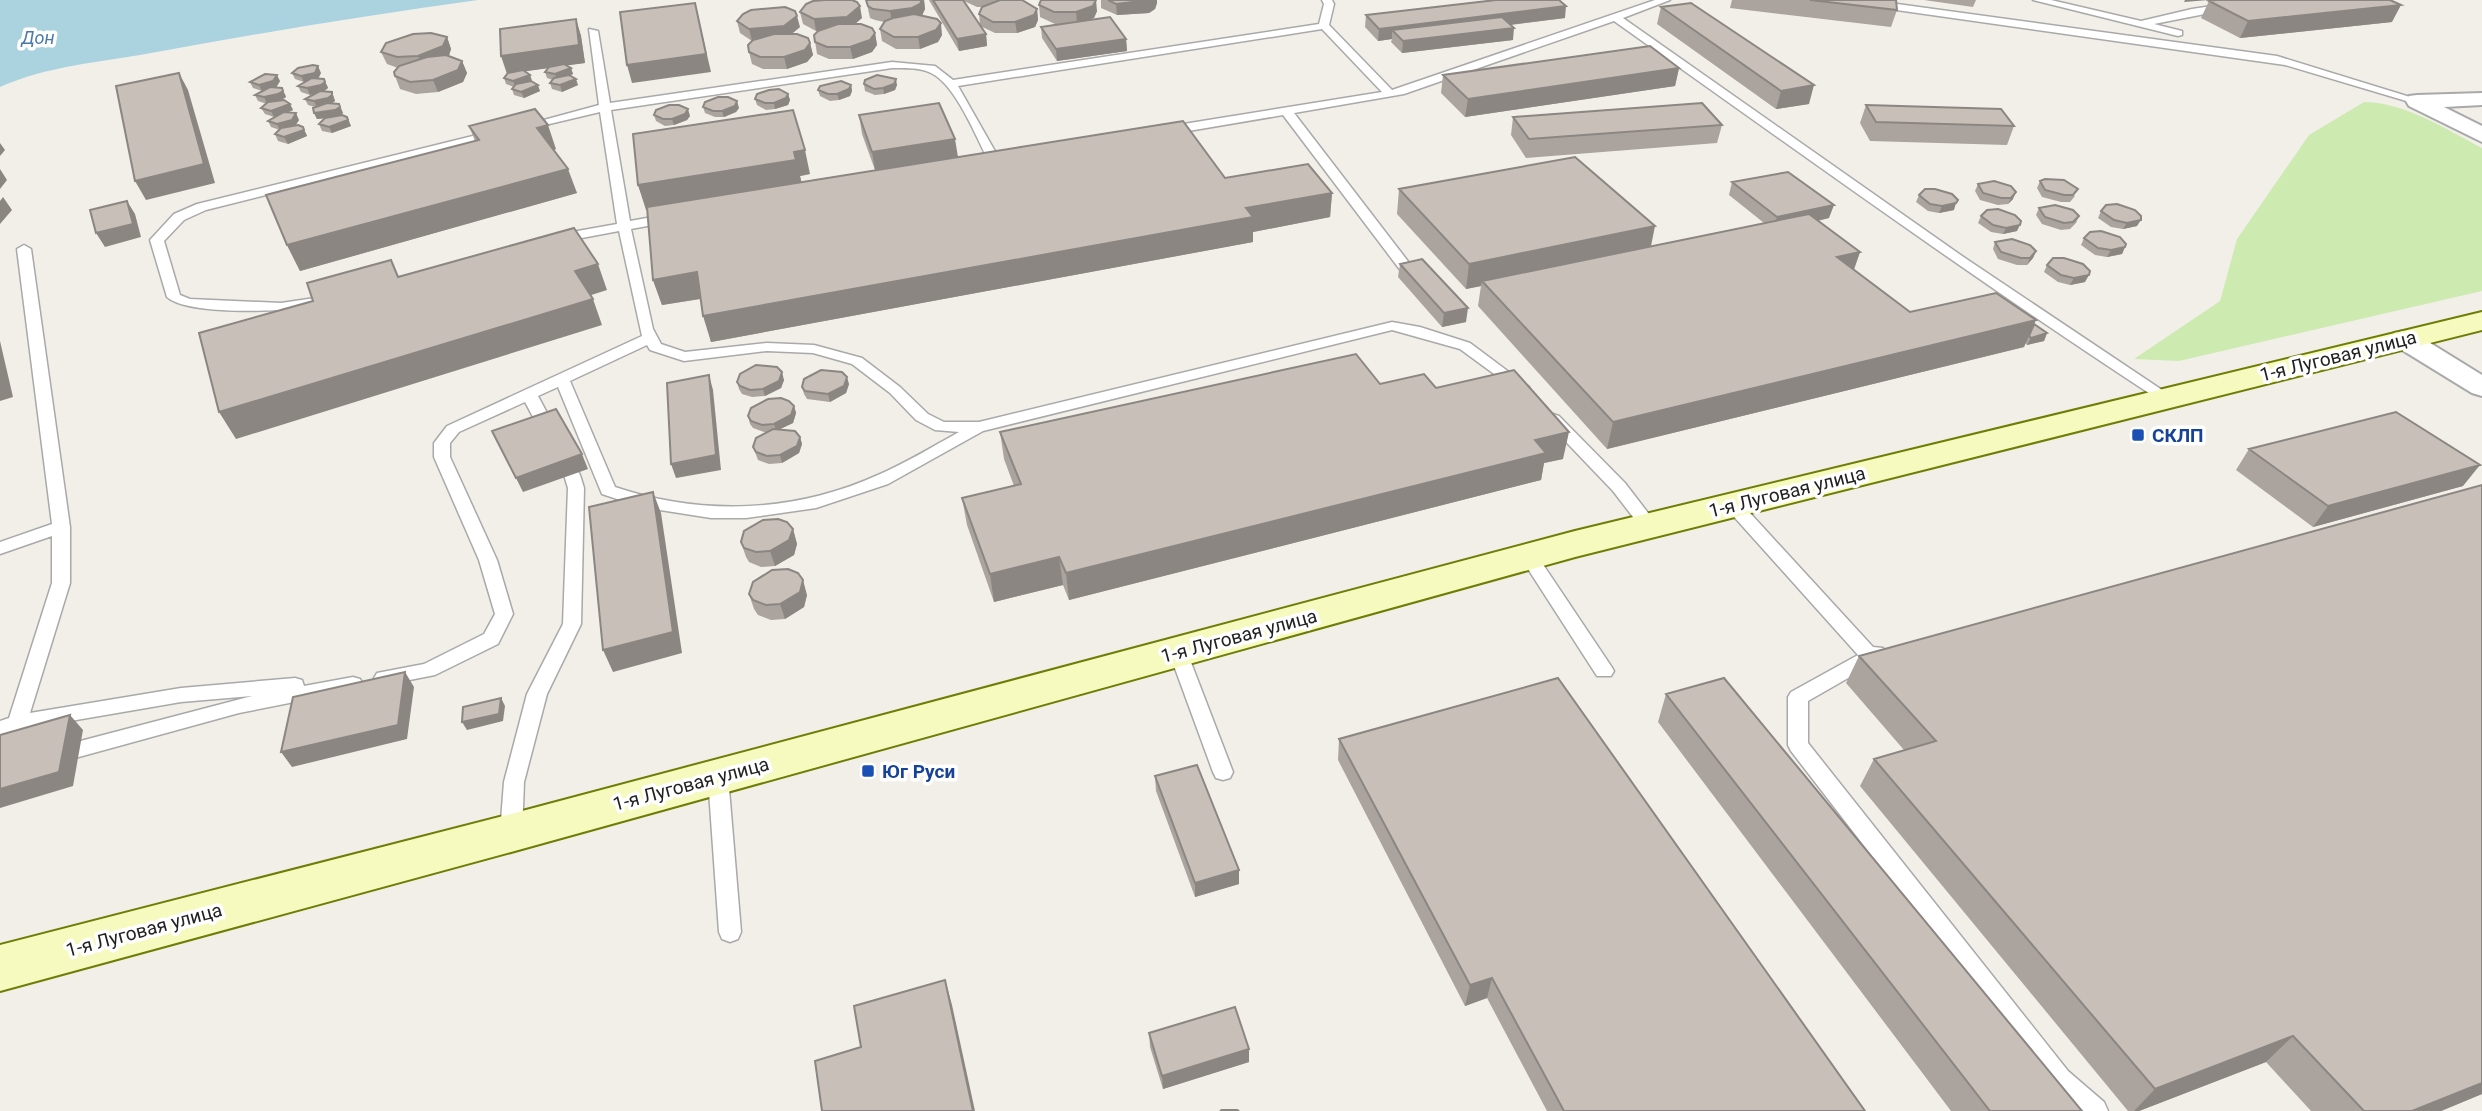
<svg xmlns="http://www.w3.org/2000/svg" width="2482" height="1111" viewBox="0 0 2482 1111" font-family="Roboto,sans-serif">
  <rect width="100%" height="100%" fill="#f2efe9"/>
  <!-- grass -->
  <path fill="#cdebb0" d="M2364,102C2405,102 2447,130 2482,148V291L2179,361L2134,359L2220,301L2237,239L2309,135Z"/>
  <!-- water -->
  <path fill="#aad3df" d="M0,0H478C368,15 260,33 151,53C101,62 47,66 0,87Z"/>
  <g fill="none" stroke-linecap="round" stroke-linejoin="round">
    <!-- service casing -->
    <g stroke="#a9a9a9" stroke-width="3">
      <path id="service" d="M1322,0H1332L1334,4L1329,25L1392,90L1655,0H1670L1623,18L1962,256L2174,398L2171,401H2161C1975,280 1795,149 1614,21L1404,94L1294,113L1420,277L1422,280L1415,284L1410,283L1283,115L1165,135L1159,131L1165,127L1382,92L1322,29L958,86L1000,160L994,164L988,160C976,136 955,84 931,73C919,67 904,68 892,68L611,110L630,221L669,214L675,218L669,222L631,229L653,329L661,344L685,352L767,343L814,345L862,358L900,387L928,414L944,422H979L1392,322L1420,327L1470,343L1529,387L1526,390H1516L1460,349L1392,330L983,431L888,484L816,508L746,518H711L641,507L602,494L558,387L538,396L580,475L584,488L581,624L547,694L524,782L522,833L519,839L511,842L503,839L500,833L504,782L527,694L563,624L568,488L564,475L525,402L459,432L450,443V457L497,560L513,614L498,644L435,675L384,685L377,683L374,678L377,673L424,664L484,634L495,614L479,560L434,457V443L447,426L642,336L619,231L555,243L548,239L555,235L617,224L600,112L524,130L518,127L599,105L589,29L598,31L610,103L892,62L935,66L953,80L1319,24L1324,4ZM647,345L650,350L684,361L767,351L813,353L852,364L890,393L916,420L935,430L959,432C932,447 906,463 878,475C794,513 701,516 615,487L570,381Z
        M1842,0H1868L2277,56L2423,101L2413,103L2285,65L1847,3Z
        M2033,0H2051L2141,21L2192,9L2251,0H2276L2154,24L2182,31V35L2178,36Z
        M497,130L501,132V136L206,210L184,220L164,241L180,295L190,299L281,303L315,298L320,299V305C292,312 187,316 167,297L150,240L174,214L197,204Z
        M24,245L31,249L70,527V583L30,713L181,688L295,678L302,680L304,686L353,677L360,679L363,684L360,689L239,713L57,763L50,761L47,755L50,749L252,696L181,702L18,730L0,737V721L9,718L52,583V536L0,554V542L52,524L17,249Z
        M1553,414L1559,416L1625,483L1655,522L1658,526L1655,530H1643L1613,491L1547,422L1545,419Z
        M1733,499L1739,501L1873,647L1883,648L1885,653L1883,658L1808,701V743L2068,1071L2104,1102L2108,1111H2076L2050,1087L1791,751L1788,745V697L1791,692L1858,655L1727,509L1725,505Z
        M1530,552L1536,554L1611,666L1614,671L1611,676H1597L1521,558Z
        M1178,645L1185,647L1187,652L1233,772L1230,778L1223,780L1216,778L1213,772L1169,652L1171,647Z
        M718,769L725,771L728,777L741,932L738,939L730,942L722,939L719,932L708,777L711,771Z"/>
    </g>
    <!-- minor casing -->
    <g stroke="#a9a9a9" stroke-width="4">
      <path id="minor" d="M2482,93V105L2444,107L2482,126V142L2409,106L2406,101L2409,96L2417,95Z
        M2404,331L2414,333L2482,375V396L2472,393L2394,345L2390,339L2394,333Z"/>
    </g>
    <!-- secondary casing -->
    <g stroke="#707d05" stroke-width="4">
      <path id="secondary" d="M2482,312V330L1575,557L511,852L0,991V945L511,814L1575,531Z"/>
    </g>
    <!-- service -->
    <use href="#service" fill="#fff" fill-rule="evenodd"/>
    <!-- minor -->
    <use href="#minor" fill="#fff" fill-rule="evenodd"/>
    <!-- secondary -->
    <use href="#secondary" fill="#f7fabf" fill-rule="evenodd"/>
  </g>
  <!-- wall -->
  <path fill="#aba49e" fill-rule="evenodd" d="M866,0H924L925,9L921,16L942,35L938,42L920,49H896L882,41L880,29L884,22L875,20L870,18Z
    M929,0H1016L1037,9L1038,20L1035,27L1017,33H995L980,26L986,34L987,46L959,51ZM964,1L977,7H982L979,14L980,25Z
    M1101,0H1157V3L1155,9L1149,13L1117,15L1101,8Z
    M1732,0H1896L1897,10L1891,27L1730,8Z
    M1924,0H1976L1973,7Z
    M2209,1L2392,22L2240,38L2201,18Z
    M1039,5L1097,11L1094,18L1088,20L1126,39L1127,51L1057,61L1042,38L1041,27L1055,24L1040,17Z
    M1661,7L1809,104L1776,109L1657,24Z
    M800,12L862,18L855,24L875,33L877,45L872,52L853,59H829L817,54L814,35L818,31H816L803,24Z
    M1366,15L1565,18L1511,25L1513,40L1402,53L1391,42L1392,39L1378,41L1365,27Z
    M576,19L581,36L585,63L566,65L571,68L573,74L570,76L578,85L562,92L552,89L550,83L553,80L547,78L545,72L548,68L525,71L530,75L532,81L540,91L524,98L514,95L512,89L514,87L506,84L504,78Z
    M737,21L800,27L792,34L810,43L813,55L807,62L787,69H763L752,64L749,52L752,41L740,33Z
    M447,37L451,49L449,56L462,61L467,73L463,82L438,92L416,94L400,89L395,76L398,68L387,64L381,52Z
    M1679,68L1675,86L1465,117L1441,93L1443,75Z
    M292,73H321L318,78L327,85L328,88L324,91L332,92L335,101L332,103L339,104L343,113L340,116L347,117L351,126L332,133L322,131L319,124L325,118L317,119L314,113L315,107L308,105L305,99L315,93L310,95L301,92L298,86L304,82L295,79Z
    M280,81L276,87L285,94L286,97L282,100L290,104L293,110L287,113L299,120L295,126L306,133L307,136L288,144L278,141L275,134L280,130L271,127L268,121L274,117L265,114L261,108L267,104L258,101L255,95L262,91L253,88L250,82Z
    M864,84L897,85L895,90L884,94L875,95L865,91Z
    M851,85L852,91L850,96L839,100L830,101L820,96L818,90Z
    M788,94L790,100L788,105L775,109L766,110L757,105L755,99Z
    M1866,105L2014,126L2007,145L1870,141L1860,123Z
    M703,107L739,108L736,112L724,117H715L705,113Z
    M654,115L690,116L687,120L674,125L665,126L656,121Z
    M859,115L958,157L1225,178L1332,193L1330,217L1253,232V242L711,342L701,299L662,305L653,280L647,209L638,185L810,174L800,176L801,182L875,170L862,134Z
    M1513,117L1722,125L1717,143L1526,158L1511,135Z
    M469,126L556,149L554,150L577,193L300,271L287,245L475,141Z
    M2040,181L2075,196L2070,202H2061L2042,197L2037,188Z
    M1732,182L1829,218L1818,221L1860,252L1854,270L1910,312L2034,324L2047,333L2044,341L2027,345L2025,343L2024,347L1607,449L1478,306L1481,286L1466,289L1397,214L1399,189L1651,246L1764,223L1729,195Z
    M1978,184L2013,199L2008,204L1998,205L1980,200L1975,191Z
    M1919,195L1954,210L1939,213L1928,211L1916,202Z
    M2039,208L2079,216L2076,223L2070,229L2061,230L2042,224L2036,215Z
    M2101,211L2137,226L2123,229L2111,227L2098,218Z
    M1981,216L2017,231L2003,234L1991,232L1978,223Z
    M2084,238L2125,247L2122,254L2107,257L2095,255L2081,245Z
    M1995,242L2036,251L2033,258L2027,265H2017L1998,259L1993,249Z
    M1400,264L1466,322L1442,327L1398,277Z
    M2047,265L2085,282L2070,285L2058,282L2044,272Z
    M784,380L781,388L765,396L752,397L742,394L739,389L737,382Z
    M849,384L846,393L830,402L807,399L804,394L802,387Z
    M1380,384L1436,388L1563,459L1544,463L1541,480L1069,600L1063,585L994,602L967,525L962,498L1014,486L1004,459L1000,432Z
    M794,406L796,413L793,423L780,429L800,437L802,444L799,453L782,463L769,464L758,460L753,447L768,432H764L753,428L750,424L748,416Z
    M2249,449L2463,486L2313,527L2236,470Z
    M2482,485V1094L2441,1111H2311L2266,1062L2139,1111H2128L1860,786L1874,759L1904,750L1846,683L1859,656Z
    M793,529L797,544L794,555L775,566L761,567L749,562L746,557L741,542Z
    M749,594L807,595L804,607L785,619L771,620L758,615L754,609Z
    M1666,694L2082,1111H1951L1658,722Z
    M1339,739L1865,1111H1547L1487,998L1465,1006L1338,760Z
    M1155,776L1239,870V884L1195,897L1156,791Z
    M1149,1033L1249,1049V1062L1163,1089L1150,1047Z"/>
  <!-- shaded-wall -->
  <path fill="#8b8681" d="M922,0H924L925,9L922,16L892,23L890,11Z
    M1096,0L1097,11L1094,18L1077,24L1076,12Z
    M1150,0H1157V3L1155,9L1149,13L1117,15L1116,4Z
    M2185,0H2209L2184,2Z
    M695,3L711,72L632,83L627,65Z
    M2401,5L2392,22L2240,38L2248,21Z
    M860,6L862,18L850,28L816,31L814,19Z
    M1566,6L1565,18L1400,38L1392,30V39L1378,41L1379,29Z
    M1037,9L1038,20L1035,27L1017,33L1015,22Z
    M797,16L800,27L786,38L752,41L749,29Z
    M576,19L581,36L585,63L507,74L501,56Z
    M941,23L942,35L938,42L920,49L918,37Z
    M1514,28L1513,40L1402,53L1403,41Z
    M875,33L877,45L872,52L853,59L850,47Z
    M986,34L987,46L959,51L957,39Z
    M447,37L451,49L448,58L423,68L418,56Z
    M1126,39L1127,51L1057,61L1056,49Z
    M810,43L813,55L807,62L787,69L784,57Z
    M462,61L467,73L463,82L438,92L433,80Z
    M318,66L321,73L318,79L304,82L301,76Z
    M571,68L573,74L557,81L555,74Z
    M1679,68L1675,86L1465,117L1468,99Z
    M179,73L188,90L215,183L146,200L135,181Z
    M277,75L280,81L276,88L262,91L259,85Z
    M530,75L532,81L516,87L513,81Z
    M324,79L328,88L324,91L310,95L307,88Z
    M576,79L578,85L562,92L560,85Z
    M896,79L897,85L895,90L884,94L883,88Z
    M538,85L540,91L524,98L521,92Z
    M851,85L852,91L850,96L839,100L837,94Z
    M1814,85L1809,104L1776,109L1781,91Z
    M282,88L286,97L281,100L267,104L264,97Z
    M332,92L335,101L331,104L317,108L314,101Z
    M788,94L790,100L788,105L775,109L774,103Z
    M737,101L739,108L736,112L724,117L722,111Z
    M290,104L293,110L274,117L271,111Z
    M339,104L343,113L338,117L317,119L314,113Z
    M688,109L690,116L687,120L674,125L672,119Z
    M296,113L299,120L295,126L280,130L277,124Z
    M347,117L351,126L332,133L329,127Z
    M548,125L556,149L546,152L537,128Z
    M303,127L307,136L288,144L284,137Z
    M955,139L958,157L875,170L872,152Z
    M0,143L5,150L0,156Z
    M805,150L810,174L800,176L802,184L646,210L638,185Z
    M0,169L7,180L0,189Z
    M568,169L577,193L300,271L287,245Z
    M2016,192L2013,199L2008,204L2011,198Z
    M1332,193L1330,217L1253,232V242L711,342L703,316L1246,208Z
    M3,197L12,210L0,224V201Z
    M127,201L135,214L141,237L105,247L96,233Z
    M1956,203L1954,210L1939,213L1942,206Z
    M1834,205L1829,218L1773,230L1777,217Z
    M2141,220L2137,226L2123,229L2127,223Z
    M2020,225L2017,231L2003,234L2006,228Z
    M1655,226L1650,251L1482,281L1481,286L1466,289L1469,264Z
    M2125,247L2122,254L2107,257L2111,250Z
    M2036,251L2033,258L2027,265L2030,258Z
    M1860,252L1851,277L1837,257Z
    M598,264L607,290L585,297L575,271Z
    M697,272L705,298L662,305L653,280Z
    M2089,275L2085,282L2070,285L2074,278Z
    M593,299L602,325L236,439L219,412Z
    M1468,308L1466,322L1442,327L1444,313Z
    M2036,320L2024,347L1607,449L1613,422Z
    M2047,333L2044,341L2027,345L2031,338Z
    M0,341L13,397L0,401Z
    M782,372L784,380L781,388L765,396L763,389Z
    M709,375L713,390L721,470L676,478L671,464Z
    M847,377L849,384L846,393L830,402L828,394Z
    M794,406L796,413L793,423L776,431L774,424Z
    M1569,432L1563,459L1544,463L1541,480L1069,600L1066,573L1535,440Z
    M800,437L802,444L799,453L782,463L780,455Z
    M582,454L588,469L523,492L516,478Z
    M2480,465L2463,486L2313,527L2328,506Z
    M653,492L661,513L682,653L613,672L603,650Z
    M793,529L797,544L794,555L775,566L770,551Z
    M1059,557L1063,585L994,602L990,574Z
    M803,580L807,595L804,607L785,619L780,604Z
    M405,672L414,687L407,739L292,767L281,752Z
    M501,698L505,706L503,721L467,730L462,722Z
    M70,715L83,730L73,786L0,808V789Z
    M1239,870V884L1195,897V883Z
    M1492,978L1487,998L1465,1006L1470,985Z
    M945,980L952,1005L975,1111H973Z
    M2293,1036L2266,1062L2139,1111H2134L2155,1089Z
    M1249,1049V1062L1163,1089L1162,1076Z
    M2482,1083V1094L2441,1111H2412Z"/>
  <!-- building -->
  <path fill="#c7bfb8" stroke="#8b8681" stroke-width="2" d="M825,0H852L857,2L860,6L847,17L814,19L800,12L806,4L813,1Z
    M866,0H922L920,4L912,8L890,11L873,9L868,6Z
    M933,0H963L986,34L957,39Z
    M1000,0H1022L1037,9L1034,15L1015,22H993L979,14L982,7Z
    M1041,0H1096L1093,6L1076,12H1054L1039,5Z
    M1108,0H1150L1116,4Z
    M1496,0H1559L1566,6L1379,29L1366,15Z
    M1810,0H1896L1897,10Z
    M2216,0H2390L2401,5L2248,21L2209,1Z
    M695,3L706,54L627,65L620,12Z
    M1691,3L1814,85L1781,91L1661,7Z
    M785,7L795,11L797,16L784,26L749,29L737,21L743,14L751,10Z
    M914,14L937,19L941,23L936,30L918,37H894L880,29L885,21L893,18Z
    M1110,17L1126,39L1056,49L1041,27Z
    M1502,17L1514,28L1403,41L1392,30Z
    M576,19L579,45L501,56L500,29Z
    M838,24H861L872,28L875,33L870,40L850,47H827L815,42L814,35L818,31Z
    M431,33L447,37L443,46L418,56L397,57L381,52L386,43L413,34Z
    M774,34H797L808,38L810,43L805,50L784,57H760L749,52L748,45L753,40Z
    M1650,46L1679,68L1468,99L1443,75Z
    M446,55L462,61L458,70L433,80L410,82L395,76L394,72L399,66L427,57Z
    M564,64L571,68L555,74L545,72L549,67Z
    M313,65L318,66L315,73L301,76L292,73L298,68Z
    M523,70L530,75L513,81L504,78L508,73Z
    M179,73L204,164L135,181L116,86Z
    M265,74L277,75L273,81L259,85L250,82Z
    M569,75L576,79L560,85L550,83L554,78Z
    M877,75L896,79L894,84L883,88L874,89L864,84L865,80Z
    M312,78L324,79L325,82L321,85L307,88L298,86Z
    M531,81L538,85L521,92L512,89L516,84Z
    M841,81L851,85L849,89L837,94H828L818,90L820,86Z
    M270,87L282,88L283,91L278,94L264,97L255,95Z
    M779,89L788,94L786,98L774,103H765L755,99L757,94L769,90Z
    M320,91L332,92V95L328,98L314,101L305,99Z
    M718,97H728L737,101L735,106L722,111H713L703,107L705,102Z
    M284,100L290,104L271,111L261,108L268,102Z
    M327,103L339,104L340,107L335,110L314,113L313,108Z
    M939,103L955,139L872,152L859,115Z
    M1702,103L1722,125L1529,139L1513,117Z
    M669,105H679L688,109L685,114L672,119H663L654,115L656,110Z
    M1866,105L2001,109L2014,126L1876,122Z
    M535,109L548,125L537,128L568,169L287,245L266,195L479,140L469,126Z
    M793,110L805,150L794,152L796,160L638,185L633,134Z
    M284,112L296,113L292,120L277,124L268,121Z
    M342,115L347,117L348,120L329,127L319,124L325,118Z
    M1183,121L1225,178L1308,164L1332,193L1246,208L1253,217L703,316L697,272L653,280L647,207Z
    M298,125L303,127L304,130L284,137L275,134L281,128Z
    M1575,157L1655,226L1469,264L1399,189Z
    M1788,172L1834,205L1777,217L1732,182Z
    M2045,179L2064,180L2078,189L2073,195H2064L2045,190L2040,181Z
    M1994,181L2011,186L2016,192L2011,198H2001L1983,193L1978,184Z
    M1925,189H1935L1952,194L1958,200L1956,203L1942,206L1930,204L1919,195Z
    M127,201L133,224L96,233L90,210Z
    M2117,204L2135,210L2141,216V220L2127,223L2114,220L2101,211L2106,205Z
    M2055,205L2073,210L2079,216L2073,222L2064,223L2045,217L2039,208Z
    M1998,209L2015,215L2021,221L2020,225L2006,228L1993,225L1981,216L1987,210Z
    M1809,214L1860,252L1837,257L1910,312L1996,293L2036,320L1613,422L1482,281Z
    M574,228L598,264L575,271L593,299L219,412L199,333L313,301L307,283L391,260L398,277Z
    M2101,231L2120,237L2126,244L2125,247L2111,250L2098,248L2084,238L2090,232Z
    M2012,239L2030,245L2036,251L2030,258H2021L2001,252L1995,242Z
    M2053,258H2064L2083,264L2090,271L2089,275L2074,278L2061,275L2047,265Z
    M1422,259L1468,308L1444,313L1400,264Z
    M2034,324L2047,333L2031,338L2029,336Z
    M1356,354L1380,384L1424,374L1436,388L1514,370L1569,432L1535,440L1546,453L1066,573L1059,557L990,574L962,498L1021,484L1000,432Z
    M756,365L777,367L782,372L779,381L763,389L750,390L740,386L737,382L740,374Z
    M821,370L842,372L847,377L844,386L828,394L805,391L802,387L804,379Z
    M709,375L716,455L671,464L667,383Z
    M781,398L789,401L794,406L791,415L774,424L762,425L751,421L748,416L751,408L768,399Z
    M556,409L582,454L516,478L492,431Z
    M2396,412L2480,465L2328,506L2249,449Z
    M773,429L795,431L800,437L797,446L780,455L767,456L756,452L753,447L756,438Z
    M2482,485V1083L2412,1111H2364L2293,1036L2155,1089L1874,759L1936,741L1859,656Z
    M653,492L673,632L603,650L589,507Z
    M778,519L787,522L793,529L789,540L770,551L756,552L744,548L741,542L744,531L763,520Z
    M788,569L798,573L803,580L800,592L780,604L766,605L753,600L749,594L753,582L772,570Z
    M405,672L398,725L281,752L293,697Z
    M1558,678L1865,1111H1564L1492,978L1470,985L1339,739Z
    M1724,678L2082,1111H1990L1666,694Z
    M501,698L499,714L462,722L463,707Z
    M70,715L59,772L0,789V735Z
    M1197,765L1239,870L1195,883L1155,776Z
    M945,980L973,1111H822L815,1061L861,1047L854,1006Z
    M1235,1007L1249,1049L1162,1076L1149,1033Z
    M1222,1110H1237L1239,1111H1220Z"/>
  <!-- markers -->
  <g fill="#1a4fb4" stroke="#fff" stroke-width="2.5">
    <rect x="2131" y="428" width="14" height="14" rx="3.5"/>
    <rect x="861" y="764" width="14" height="14" rx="3.5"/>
  </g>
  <g text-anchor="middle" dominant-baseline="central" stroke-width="7" stroke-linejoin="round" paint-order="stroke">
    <!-- far-water labels -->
    <g font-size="18" font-style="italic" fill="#4a7aab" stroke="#fff">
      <text x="38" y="37">Дон</text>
    </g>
    <!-- street labels -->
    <g font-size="19" fill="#222" stroke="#fff">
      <text transform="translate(2338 356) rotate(-14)">1-я Луговая улица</text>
      <text transform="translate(1787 492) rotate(-14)">1-я Луговая улица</text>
      <text transform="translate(1239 636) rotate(-15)">1-я Луговая улица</text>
      <text transform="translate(691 784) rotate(-15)">1-я Луговая улица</text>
      <text transform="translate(144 930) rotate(-15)">1-я Луговая улица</text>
    </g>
    <!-- transit labels -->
    <g font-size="19" font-weight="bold" fill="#164399" stroke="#fff" text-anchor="start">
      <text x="2152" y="435">СКЛП</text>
      <text x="882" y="771">Юг Руси</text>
    </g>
  </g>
</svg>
